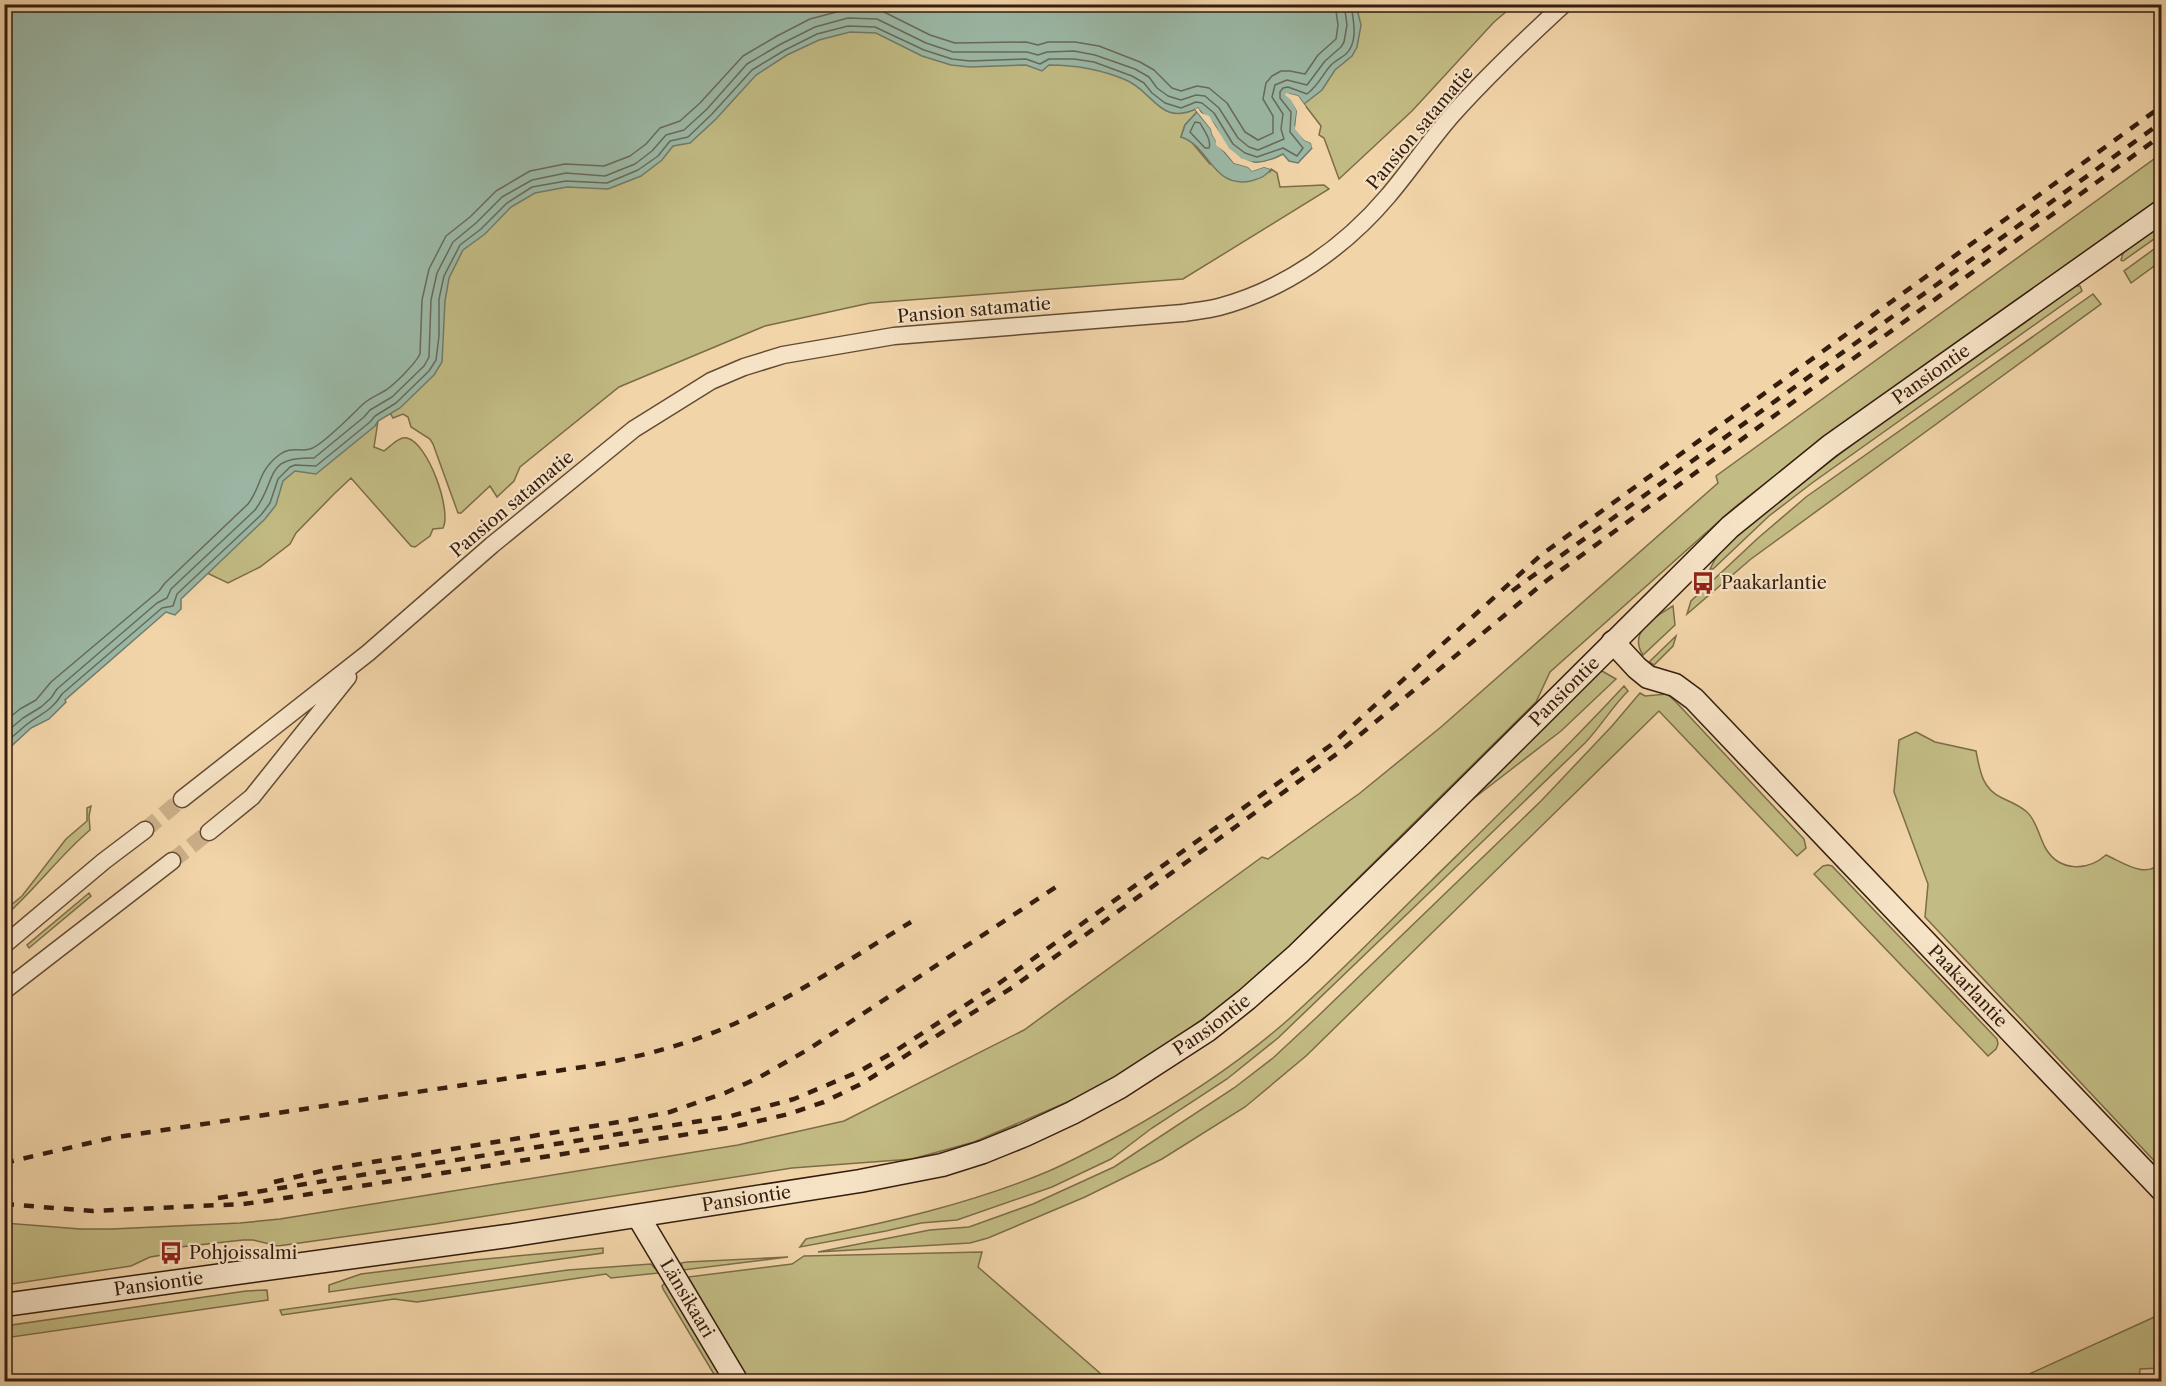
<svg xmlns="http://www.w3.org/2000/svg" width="2166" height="1386" viewBox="0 0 2166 1386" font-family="'Libre Caslon Text',serif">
  <rect width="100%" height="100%" fill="#f1d4a8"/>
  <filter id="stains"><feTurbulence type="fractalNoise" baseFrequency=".00333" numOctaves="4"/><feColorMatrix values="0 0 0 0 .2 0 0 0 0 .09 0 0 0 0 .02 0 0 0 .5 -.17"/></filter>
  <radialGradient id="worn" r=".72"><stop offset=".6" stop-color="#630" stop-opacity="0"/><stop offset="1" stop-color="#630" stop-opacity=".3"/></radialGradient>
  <!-- green -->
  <path fill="#c2bb83" stroke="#7c6c48" stroke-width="1.5" d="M1310,5H1514L1494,22L1412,111L1339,179L1324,138L1319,135L1321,126L1298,96Z
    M772,25L1029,34L1195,109L1197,112L1185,125L1181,137L1189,139L1210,164L1270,172L1271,169L1277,173L1280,187L1324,185L1329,189L1183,279L870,303L765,326L619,387L520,467L514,481L497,497L490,486L461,513H458L433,444L430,439L411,427L408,417L403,414L393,418L390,413L454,210Z
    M2161,154V199L1773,477L1735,507L1550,672L1536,702L1251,984L1157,1052L1086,1094L974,1142L912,1159L792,1168L435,1224L278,1246L253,1240H243L162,1249V1255L150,1257L131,1266L5,1285V1223L80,1229H112L240,1223L280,1219L738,1145L844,1121L1024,1030L1262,857L1268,859L1360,793L1441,727L1718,483L1716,476Z
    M2161,221V234L2123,261L2121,260L2124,250Z
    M2161,244V261L2131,283L2124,271Z
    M2073,286H2080L2082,291L1812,483L1769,516L1713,569H1710C1724,536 1764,512 1792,491C1883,419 1979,353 2073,286Z
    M2093,294L2101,304L1751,559L1687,614L1691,601L1757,539L1806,497Z
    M378,421L374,447L384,451C390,447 399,436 407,438C428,443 452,510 443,528L433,529L430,536L415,547L411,546L351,478L334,494L296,533L290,544L260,567L228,583L209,574L207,565L238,497Z
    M1673,606L1675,625L1643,655C1627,631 1657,616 1673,606Z
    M1676,636L1673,646L1654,665L1649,662Z
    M1602,671L1616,679L1561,731L1465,805L1597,673Z
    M1624,686L1628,691C1612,707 1601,726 1585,743L1278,1038L1227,1079L1152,1128L1111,1159L1052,1187L957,1220L921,1223L886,1231L800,1247L806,1239C889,1222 971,1204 1049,1171C1074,1160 1098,1147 1122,1134C1181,1101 1238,1064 1289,1019C1338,975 1384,927 1431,881C1496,817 1562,753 1624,686Z
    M1640,693L1645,696L1667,694L1676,702L1804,839L1806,848L1797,856L1659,711L1306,1056L1245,1107L1162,1159L1085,1197L988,1238L970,1243L818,1252L930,1230L969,1227L1033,1204L1114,1167L1234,1088L1273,1058L1316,1018L1541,801L1612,726Z
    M1916,732L1935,742L1976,751C1980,771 1982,789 2002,798C2011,802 2019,805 2027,812C2037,821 2039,837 2046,849C2060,872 2088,871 2106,855C2124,863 2145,879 2161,863V1168L1925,917L1928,884L1894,792L1899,740Z
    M91,806L89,816L90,830C59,856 36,889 5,916V910L22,896L66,839L87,821V808Z
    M1828,865L1832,866L1997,1039L1998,1044L1996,1049L1988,1056L1814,874L1823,866Z
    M89,893L91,896L29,948L27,945Z
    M603,1248V1253L329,1292V1285L361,1274L474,1260Z
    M982,1252L978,1267L1109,1381H749L688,1277L792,1264L804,1256Z
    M788,1257L683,1270L681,1263L687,1262Z
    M651,1264L659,1273L611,1278L606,1274L417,1302L394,1299L282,1315L280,1310L568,1270Z
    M666,1282L727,1381H718L663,1289L662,1286Z
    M267,1290L268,1300L5,1338V1326L246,1291Z
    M2161,1314V1368L2140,1369L2139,1381H2014Z"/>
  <!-- water -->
  <path fill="#9bb8a6" stroke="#727a69" stroke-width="1.5" d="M5,5H1356L1361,25L1357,47L1352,56L1335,70L1322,90L1304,104L1298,96L1290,94L1297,111L1295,125L1304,140L1311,143L1312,148L1298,163L1289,161L1283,154C1256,169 1236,164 1220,136C1218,132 1217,128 1214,124C1209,117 1202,115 1198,108C1160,127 1154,92 1126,80C1100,69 1077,65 1049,65L1042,71L1026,65L970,67L951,65L922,56L876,33L850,32L819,40L787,55L756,75L716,119L690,143L673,146L662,160L641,176L608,189L567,187L535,193L511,207L485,234L463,250L449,278L445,301L442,362L434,375L400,408L378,421L375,426L316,474L295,471L283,481L276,505L265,519L181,599V609L175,615L166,612L65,700L66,702L49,719L31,728L5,752Z
    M1197,112L1211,129L1212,134L1220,147L1234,163L1248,167L1252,171L1264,167L1271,169C1267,176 1259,179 1251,181C1212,189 1210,146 1181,137L1185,125Z"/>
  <!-- pier -->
  <path fill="#f1d4a8" d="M1286,93L1298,96L1306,107H1303L1296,99L1293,98L1300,110L1298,128L1306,138L1313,141L1315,147L1312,148L1311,143L1304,140L1295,129L1297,111L1291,100L1285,95Z
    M1198,108L1201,113L1209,116L1229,148L1241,158L1257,164L1271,160V163L1266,165L1271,166V169L1264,167L1252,171L1248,167L1234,163L1225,152L1216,145V141L1212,134L1211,129L1195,109Z"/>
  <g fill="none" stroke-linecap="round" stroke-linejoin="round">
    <!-- shore -->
    <path stroke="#686a5a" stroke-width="1.5" d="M1195,122L1200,123C1204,130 1212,141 1209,148H1205L1190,132Z
      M4,722L20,709L36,700L51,682L159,591L165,583L248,504C262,486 257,472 279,455C290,446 299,452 310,449C320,447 354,413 362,405C369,398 378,395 386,390C395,384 415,364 420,354L422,300L429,269L446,236L470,217L496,191L530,171L565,164L604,166L630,156L646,144L660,128L680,121L700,103L743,56L777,36L810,19L844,10L882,11L930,35L955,43L1026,42L1038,45L1048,42H1075L1099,46L1140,62L1154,70L1172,88L1181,91L1197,86L1209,88L1227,103L1245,132L1258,140L1273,133V116L1263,99L1266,83L1272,76L1281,71H1290L1305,74L1318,55L1336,39L1338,25L1335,4
      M4,734L23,718L41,707L51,698L57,689L157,603L167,598L171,589L255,510C278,480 263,456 314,458L364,417L370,410L392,397L424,366L429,357L431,300L437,273L453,242L476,223L502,197L532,180L566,173L605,176L635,164L652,151L666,135L684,130L707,109L747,64L781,44L815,27L848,18L877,19L926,43L953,52H1027L1038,55L1047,52L1074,51L1095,55L1135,69L1149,77L1157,88L1168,96L1181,100L1196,95L1205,96L1219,108L1238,138L1249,147L1258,150L1284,139L1281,129L1283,114L1272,97L1275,85L1287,80L1307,85L1325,61L1341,47L1344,42L1347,25L1344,4
      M4,744C12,737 19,731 26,725C41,713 51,712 62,694L162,608L173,606L177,594L261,515L270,503L278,479L290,467L295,465L316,466L370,422L375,416L396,403L429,371L436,360L439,336V299L444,276L460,245L481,229L507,203L532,187L566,181L607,183L638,170L658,156L670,141L688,137L712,114L752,70L785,50L817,34L848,26L875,27L924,50L952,59L970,61L1026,59L1040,64L1049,59H1074L1094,62L1132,76L1144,83L1152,93L1165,103L1181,108L1196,102L1202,103L1214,113L1233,144L1245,153L1257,157L1283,148L1297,156L1303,148L1290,132L1291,112L1280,98V92L1283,88L1288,87L1307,94C1319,85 1322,75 1331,65C1335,61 1341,58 1346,54C1359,41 1353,20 1351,4"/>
    <!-- street-tunnel -->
    <path stroke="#cbaf89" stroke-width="16" stroke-dasharray="16 8" stroke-linecap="butt" d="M145,830L182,799
      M172,861L209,832"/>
    <!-- street casing -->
    <g stroke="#644b34" stroke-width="19">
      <path id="street" d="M182,799L368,653L492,545L634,429L711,381L744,367L783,355L894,336L1183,313C1195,311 1207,310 1219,307C1284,290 1345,247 1388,196C1411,169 1430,140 1453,114C1488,75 1526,39 1564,4
        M209,832L252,797L348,677
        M4,945L104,861L145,830
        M4,991L172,861"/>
    </g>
    <!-- secondary casing -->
    <g stroke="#351d0e" stroke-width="25">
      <g id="secondary">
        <path id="s1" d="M1613,642L1637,668L1648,677L1675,685L1694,699L2162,1190"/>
        <path id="s2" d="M638,1216L737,1382"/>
        <path id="s3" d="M4,1305L507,1236L860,1181L942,1165L983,1152L1025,1135L1072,1113L1120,1087L1208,1030L1247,999L1298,954L1416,839L1730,527L1830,446L2162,211"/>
      </g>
    </g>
    <!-- street -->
    <use href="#street" stroke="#f6e3c6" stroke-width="16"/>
    <!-- secondary -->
    <use href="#secondary" stroke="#f6e3c6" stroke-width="22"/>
    <!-- rail -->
    <path stroke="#351d0e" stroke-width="4.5" stroke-dasharray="10 10" stroke-linecap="butt" d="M1512,591L2162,122
      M4,1163L111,1138L583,1067C630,1059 676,1048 720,1030C787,1002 848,960 911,922
      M274,1182L335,1168L625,1121L670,1112L725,1093L758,1078L809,1049L1056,887
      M218,1198L731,1116L794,1099L858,1072L892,1053L998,984L1331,745L1541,555L2162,106
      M4,1204L93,1211L243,1204L266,1201L733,1127L789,1114L824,1102L863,1083L1013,987L1338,753L1546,581L2162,135"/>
  </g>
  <!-- icons -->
  <defs>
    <g id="bus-bare" transform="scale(1.8)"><path d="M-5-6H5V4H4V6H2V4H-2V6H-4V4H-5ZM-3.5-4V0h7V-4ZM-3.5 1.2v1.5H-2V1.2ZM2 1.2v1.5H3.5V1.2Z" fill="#8f2418" stroke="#f6e3c6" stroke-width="2.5" paint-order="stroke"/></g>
  </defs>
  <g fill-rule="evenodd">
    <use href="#bus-bare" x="1703" y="583"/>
    <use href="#bus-bare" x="171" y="1253"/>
  </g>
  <g text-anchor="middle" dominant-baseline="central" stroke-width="4.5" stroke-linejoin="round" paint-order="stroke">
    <!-- street labels -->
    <g font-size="18" fill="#351d0e" stroke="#f6e3c6">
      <text transform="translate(1420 128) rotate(-50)">Pansion satamatie</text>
      <text transform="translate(974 310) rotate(-5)">Pansion satamatie</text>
      <text stroke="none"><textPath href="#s3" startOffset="2226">Pansiontie</textPath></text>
      <text transform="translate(512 504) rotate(-40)">Pansion satamatie</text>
      <text stroke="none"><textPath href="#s3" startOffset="1740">Pansiontie</textPath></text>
      <text stroke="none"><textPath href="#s1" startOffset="498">Paakarlantie</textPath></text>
      <text stroke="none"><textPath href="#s3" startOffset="1254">Pansiontie</textPath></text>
      <text stroke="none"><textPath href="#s3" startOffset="750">Pansiontie</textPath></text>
      <text stroke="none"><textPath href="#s3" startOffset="156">Pansiontie</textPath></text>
      <text stroke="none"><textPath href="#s2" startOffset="96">Länsikaari</textPath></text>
    </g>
    <!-- poi labels -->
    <g font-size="18" fill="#351d0e" stroke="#f6e3c6" text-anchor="start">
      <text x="1721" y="583">Paakarlantie</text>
      <text x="189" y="1253">Pohjoissalmi</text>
    </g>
  </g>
  <!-- margin -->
  <rect width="2166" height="1386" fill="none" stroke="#f1d4a8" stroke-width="24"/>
  <rect x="6" y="6" width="2154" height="1374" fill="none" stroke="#351d0e" stroke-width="3"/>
  <rect x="12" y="12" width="2142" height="1362" fill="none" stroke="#351d0e" stroke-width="1.5"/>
  <rect width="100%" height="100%" filter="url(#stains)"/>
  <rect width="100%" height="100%" fill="url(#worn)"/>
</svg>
